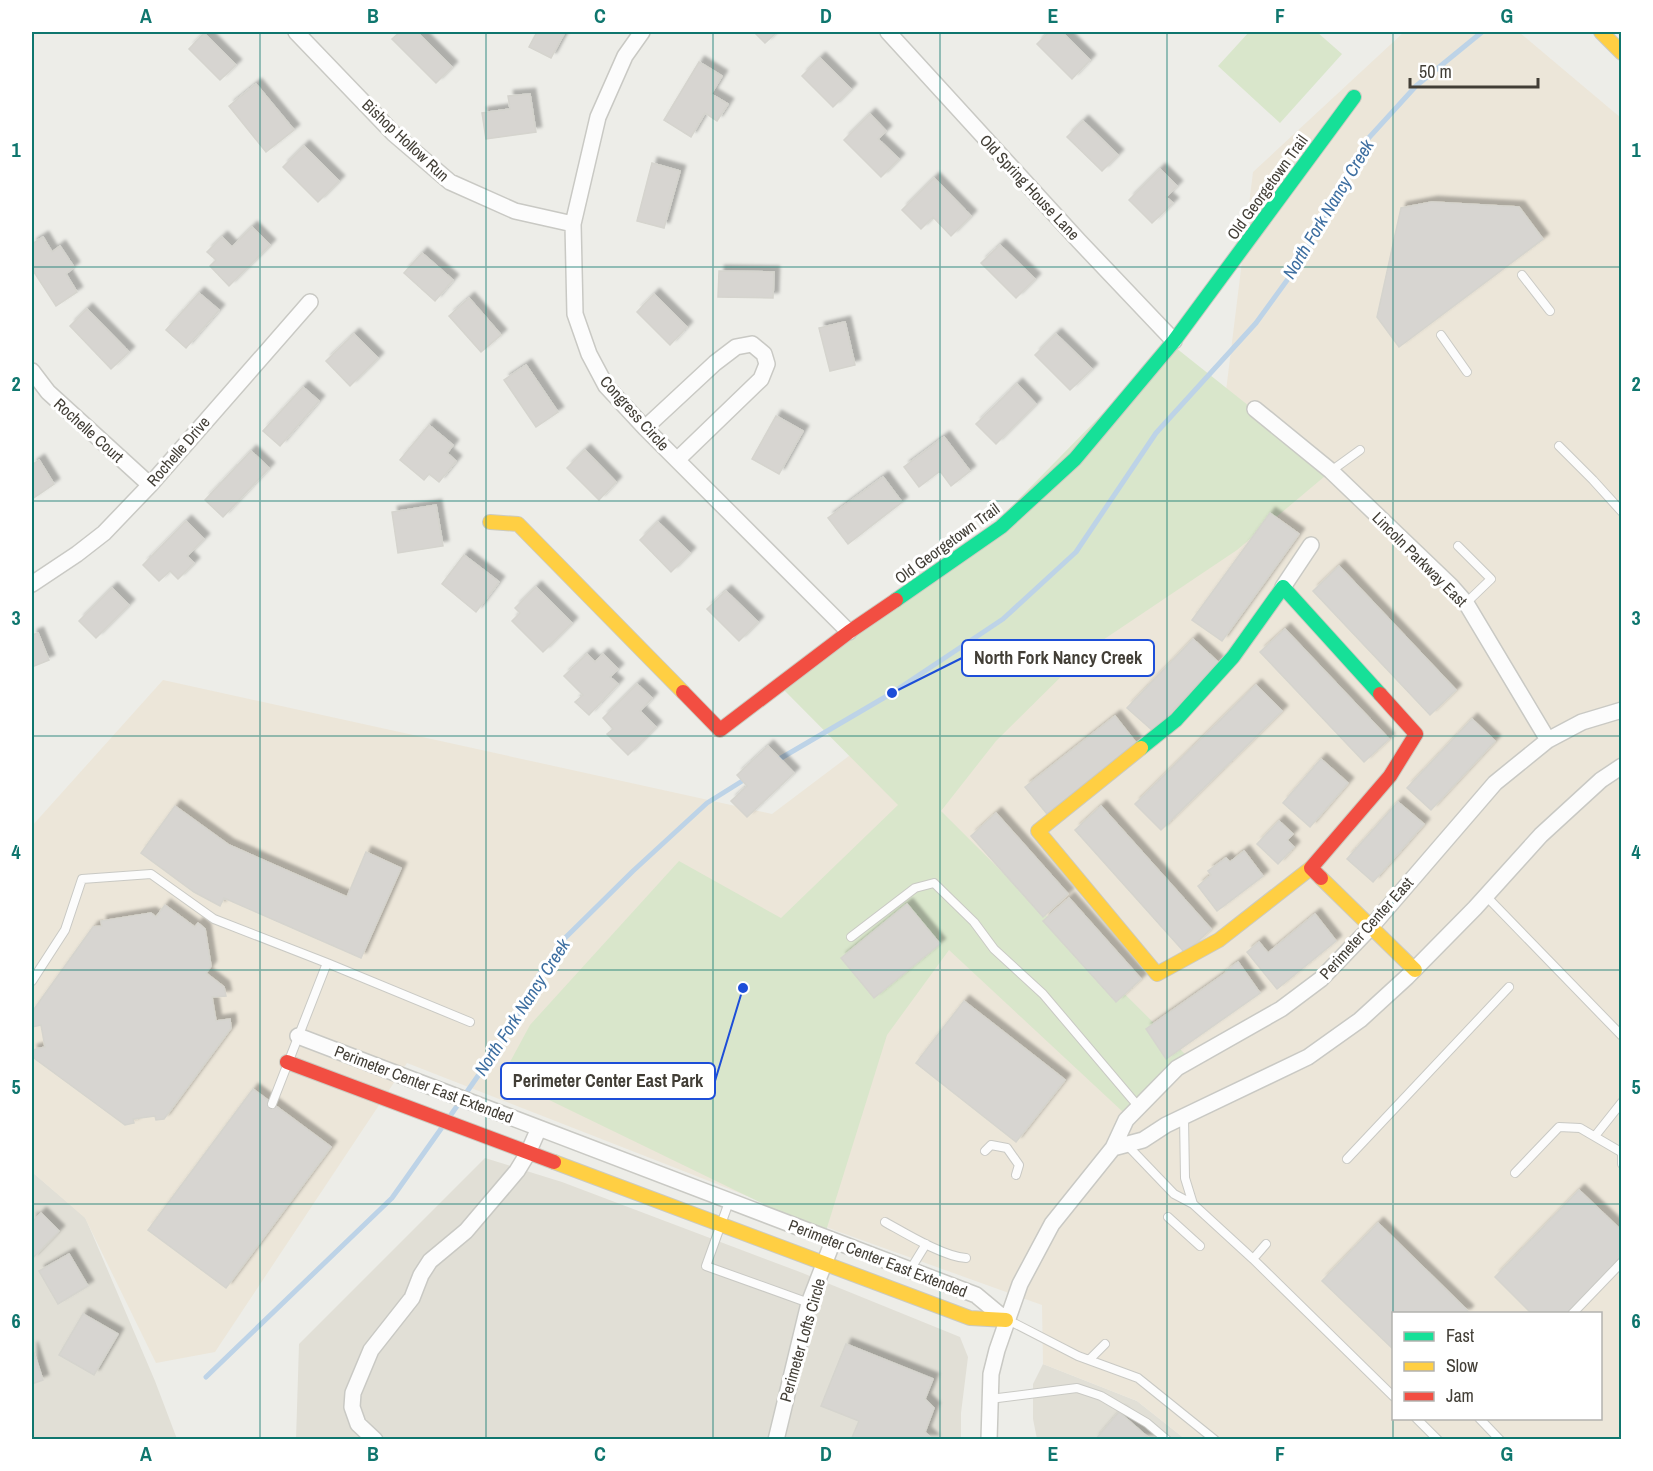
<svg xmlns="http://www.w3.org/2000/svg" width="1653" height="1471" viewBox="0 0 1653 1471" font-family="'Archivo Narrow',sans-serif">
  <defs>
    <filter id="shadow"><feDropShadow dx="5.5" dy="-5.5" stdDeviation="1.5" flood-color="#0004"/></filter>
  </defs>
  <rect width="100%" height="100%" fill="#edede8"/>
  <!-- residential -->
  <path fill="#e1dfd6" d="M485,1158L562,1182L800,1272L960,1337L968,1357L961,1413V1439L296,1440L299,1344Z
    M32,1172L85,1217L155,1381L177,1439H32Z
    M1043,1364L1137,1401L1185,1439H1037L1033,1419V1384Z"/>
  <!-- commercial -->
  <path fill="#ece6d9" fill-rule="evenodd" d="M1404,32H1519L1621,118V1439H1185L1137,1401L1043,1364L1042,1305L834,1230L407,1063L215,1352L156,1363L85,1218L32,1172V826L163,680L772,814L1215,480L1253,172ZM1394,1314H1600V1418H1394Z"/>
  <!-- green -->
  <path fill="#d9e6cb" d="M1249,32H1317L1342,54L1280,123L1218,66Z
    M1171,344L1331,471L1237,550L1088,650L996,741L941,811L1191,1060L1123,1112L949,950L887,1035L825,1234L502,1077L530,1025L679,861L781,918L898,805L782,688L997,521Z"/>
  <g fill="none" stroke-linecap="round" stroke-linejoin="round">
    <!-- stream -->
    <path stroke="#bdd3e7" stroke-width="5" d="M776,761L892,693L1003,619L1076,552L1156,433L1256,323L1301,261L1365,142L1416,86L1482,32
      M448,1119L489,1060L515,1020L537,978L563,940L633,871L707,803L747,778
      M206,1377L392,1198L443,1126"/>
  </g>
  <!-- building -->
  <path fill="#d7d5d1" stroke="#d5d4ce" stroke-width="1.5" filter="url(#shadow)" d="M400,32H417L452,67L436,83L392,39Z
    M537,32H565L551,58L529,47Z
    M754,32H777L765,43Z
    M1049,32H1062L1090,60L1072,79L1037,44Z
    M204,33L236,65L220,80L189,49Z
    M820,58L851,89L833,107L802,76Z
    M699,62L722,76L711,94L728,104L717,121L705,113L691,137L664,120Z
    M256,84L294,130L266,152L229,106Z
    M530,94L536,132L486,139L482,113L510,109L508,96Z
    M870,114L886,131L878,139L899,159L881,177L844,140Z
    M1083,121L1118,155L1102,171L1067,137Z
    M304,146L339,181L318,202L283,167Z
    M652,163L680,171L664,228L637,221Z
    M1160,169L1177,186L1166,197L1173,203L1152,223L1129,200Z
    M934,178L971,216L951,236L933,217L921,229L902,210Z
    M1432,202L1519,207L1543,239L1399,347L1377,317L1401,208Z
    M252,227L270,245L229,286L210,266L216,260L207,252L222,237L232,247Z
    M43,237L52,252L60,246L74,267L66,274L77,292L56,306L32,269V244Z
    M1000,245L1035,279L1016,298L981,263Z
    M422,253L453,280L435,301L404,273Z
    M719,271L774,272L773,298L718,297Z
    M199,293L219,310L186,348L166,330Z
    M654,294L687,327L670,345L637,312Z
    M469,298L501,335L481,352L449,316Z
    M87,309L129,352L111,369L70,326Z
    M845,322L855,365L830,371L819,328Z
    M354,334L378,358L350,386L326,361Z
    M1056,334L1092,369L1070,390L1035,355Z
    M526,365L558,412L536,427L504,380Z
    M1017,384L1036,404L996,444L976,424Z
    M303,387L319,401L280,446L263,431Z
    M776,416L803,431L779,474L752,459Z
    M429,425L453,445L447,453L456,461L439,482L429,474L424,480L400,460Z
    M944,437L970,471L951,486L940,471L919,487L904,467Z
    M585,450L616,482L599,500L567,468Z
    M251,451L269,468L223,517L205,500Z
    M39,460L54,484L32,499V465Z
    M883,477L902,502L848,544L828,518Z
    M436,505L443,546L398,553L392,512Z
    M1270,513L1299,534L1222,641L1192,620Z
    M186,521L204,539L187,556L194,563L178,579L170,571L159,581L143,565Z
    M658,522L690,553L671,572L640,540Z
    M464,555L499,582L476,612L442,584Z
    M1339,566L1456,690L1430,715L1313,591Z
    M536,587L572,623L543,652L512,621L520,613L515,608Z
    M112,588L129,605L96,638L79,621Z
    M726,591L758,622L739,641L707,609Z
    M1285,629L1389,739L1364,762L1260,652Z
    M38,633L49,660L32,667V635Z
    M1193,639L1218,662L1153,731L1127,708Z
    M587,654L595,662L603,654L618,669L610,677L618,684L589,715L575,702L583,695L564,676Z
    M637,684L652,698L640,711L656,727L628,755L607,734L613,729L603,718Z
    M1256,685L1282,711L1161,830L1135,804Z
    M1115,716L1137,744L1047,814L1025,787Z
    M1472,719L1495,741L1431,810L1407,788Z
    M768,746L794,773L747,817L731,801L747,786L737,775Z
    M1321,759L1348,783L1310,827L1283,803Z
    M1398,802L1424,824L1373,882L1347,859Z
    M175,806L229,845L347,897L366,852L401,868L361,958L224,898L220,906L194,892L141,853Z
    M1101,806L1211,929L1185,953L1075,830Z
    M996,813L1068,894L1043,917L971,836Z
    M1279,821L1293,834L1287,840L1294,847L1278,864L1257,844Z
    M1244,851L1263,876L1217,911L1198,886L1211,875L1208,871L1226,858L1230,862Z
    M1069,898L1141,979L1116,1002L1043,921Z
    M907,904L940,944L874,998L841,958Z
    M165,905L195,927L198,923L205,929L211,966L206,973L224,987L226,996L212,997L216,1021L230,1019L231,1028L164,1119L156,1120L155,1116L133,1119L134,1123L125,1125L34,1058L32,1050L45,1047L41,1025L32,1027V1012L93,927L102,926L101,921L151,913L156,917Z
    M1315,914L1336,941L1277,989L1247,952L1259,942L1268,953Z
    M1238,962L1260,993L1166,1059L1146,1029L1227,972L1226,971Z
    M964,1001L1065,1080L1016,1142L916,1063Z
    M253,1089L331,1147L226,1288L148,1230Z
    M1579,1190L1622,1231V1259L1569,1314H1532L1495,1277Z
    M41,1213L59,1231L32,1259V1218L34,1220Z
    M1378,1223L1468,1311L1465,1314H1394V1350L1322,1281Z
    M69,1254L88,1286L58,1304L39,1271Z
    M83,1314L118,1334L94,1375L59,1355Z
    M846,1344L933,1379L925,1399L934,1408L925,1432L933,1440H851L859,1421L821,1406Z
    M32,1347L43,1380L32,1384Z
    M1119,1412L1151,1440H1095Z"/>
  <g fill="none" stroke-linecap="round" stroke-linejoin="round">
    <!-- lane casing -->
    <g stroke="#c9c9c4" stroke-width="10">
      <path id="lane" d="M1522,275L1550,311
        M1441,335L1467,372
        M1559,446L1593,480L1622,512
        M1331,471L1360,450
        M1458,546L1491,579L1466,603
        M1486,896L1622,1036
        M851,937L915,888L934,883L974,922L994,949L1043,994L1138,1106
        M32,981L65,930L82,879L151,874L214,919L327,963L470,1022
        M272,1104L327,963
        M1184,1117L1185,1178L1193,1204
        M1595,1136L1622,1102
        M1127,1145L1174,1194L1193,1204L1253,1259L1394,1397
        M985,1151L991,1145L1007,1148L1019,1165L1016,1175
        M1622,1152V1164
        M1347,1159L1509,987
        M1515,1173L1559,1127L1580,1128L1621,1152
        M729,1202L706,1266L809,1303
        M1168,1217L1200,1246
        M885,1222C905,1233 944,1257 966,1258
        M1253,1259L1266,1244
        M910,1270L926,1244
        M1572,1314L1622,1262
        M1008,1320L1078,1356L1138,1378L1215,1440
        M1089,1360L1105,1344
        M990,1399L1077,1388L1101,1396L1147,1423L1167,1440
        M1416,1418L1438,1440
        M1479,1418L1500,1440"/>
    </g>
    <!-- street casing -->
    <g stroke="#c9c9c4" stroke-width="18">
      <path id="street" d="M296,32L394,134L450,182L515,211L573,224
        M642,32L625,56L598,117L573,224L575,314L589,354L606,386L645,428L849,632
        M888,32L1079,241L1174,341
        M32,371L48,392L150,485
        M1255,409L1331,471L1451,586L1466,603L1548,740
        M645,428L715,363L736,347L752,344L764,354L767,364L761,379L677,460
        M32,584L77,554L104,533L150,485L310,302
        M1283,587L1311,545
        M298,1036L976,1295L1006,1320
        M1113,1148L1143,1140L1166,1125L1308,1057L1360,1020L1407,977L1475,908L1541,835L1601,780L1622,766
        M375,1440L358,1424L352,1407L353,1393L371,1350L412,1298L421,1275L430,1261L466,1231L517,1171L528,1153L539,1128
        M776,1440L809,1303L833,1241
        M989,1440L991,1374L997,1350L1020,1284L1052,1224L1113,1148L1126,1120L1177,1068L1281,1009L1321,979L1371,927L1495,783L1548,740L1582,722L1622,710"/>
    </g>
    <!-- fast casing -->
    <g stroke="#cbcac0" stroke-width="16">
      <path id="fast" d="M896,600L1001,527L1075,459L1174,341L1354,97
        M1141,748L1176,720L1233,657L1283,587L1380,694"/>
    </g>
    <!-- slow casing -->
    <g stroke="#cbcac0" stroke-width="16">
      <path id="slow" d="M1601,32L1622,53
        M490,522L518,524L683,692
        M1141,748L1038,831L1157,974L1219,940L1311,868
        M1321,878L1415,970
        M554,1162L970,1318L1006,1320"/>
    </g>
    <!-- jam casing -->
    <g stroke="#cbcac0" stroke-width="16">
      <path id="jam" d="M683,692L720,730L849,632L896,600
        M1321,878L1311,868L1390,776L1416,734L1380,694
        M287,1062L554,1162"/>
    </g>
    <!-- lane -->
    <use href="#lane" stroke="#fcfcfc" stroke-width="8"/>
    <!-- street -->
    <use href="#street" stroke="#fcfcfc" stroke-width="15"/>
    <!-- fast -->
    <use href="#fast" stroke="#16e098" stroke-width="14"/>
    <!-- slow -->
    <use href="#slow" stroke="#ffcf43" stroke-width="14"/>
    <!-- jam -->
    <use href="#jam" stroke="#f24e42" stroke-width="14"/>
  </g>
  <!-- grid -->
  <path fill="none" stroke="#0f766e" stroke-width="1.5" stroke-opacity="0.55" d="M260,32V1440M486,32V1440M713,32V1440M940,32V1440M1167,32V1440M1393,32V1440M32,267H1622M32,501H1622M32,736H1622M32,970H1622M32,1204H1622"/>
  <g text-anchor="middle" dominant-baseline="central" stroke-width="6" stroke-linejoin="round" paint-order="stroke">
    <!-- street labels -->
    <g font-size="16" fill="#423e36" stroke="#fff">
      <text transform="translate(406 140) rotate(43)">Bishop Hollow Run</text>
      <text transform="translate(1030 187) rotate(47)">Old Spring House Lane</text>
      <text transform="translate(1267 187) rotate(-54)">Old Georgetown Trail</text>
      <text transform="translate(635 413) rotate(48)">Congress Circle</text>
      <text transform="translate(89 430) rotate(42)">Rochelle Court</text>
      <text transform="translate(178 451) rotate(-49)">Rochelle Drive</text>
      <text transform="translate(947 543) rotate(-36)">Old Georgetown Trail</text>
      <text transform="translate(1420 559) rotate(45)">Lincoln Parkway East</text>
      <text transform="translate(1366 928) rotate(-48)">Perimeter Center East</text>
      <text transform="translate(424 1084) rotate(21)">Perimeter Center East Extended</text>
      <text transform="translate(878 1258) rotate(21)">Perimeter Center East Extended</text>
      <text transform="translate(802 1340) rotate(-74)">Perimeter Lofts Circle</text>
    </g>
    <!-- water labels -->
    <g font-size="18" font-style="italic" fill="#3d6ea0" stroke="#fff">
      <text transform="translate(1328 209) rotate(-59)">North Fork Nancy Creek</text>
      <text transform="translate(522 1007) rotate(-57)">North Fork Nancy Creek</text>
    </g>
  </g>
  <!-- callouts -->
  <path fill="none" stroke="#1d4ed8" stroke-width="2" d="M892 693L962 658M743 988L715 1081"/>
  <g fill="#1d4ed8" stroke="#fff" stroke-width="2">
    <circle cx="892" cy="693" r="6"/>
    <circle cx="743" cy="988" r="6"/>
  </g>
  <g fill="#fff" stroke="#1d4ed8" stroke-width="2">
    <rect x="962" y="640" width="192" height="36" rx="6"/>
    <rect x="501" y="1063" width="214" height="36" rx="6"/>
  </g>
  <g font-size="18" text-anchor="middle" font-weight="bold" fill="#423e36">
    <text x="1058" y="664">North Fork Nancy Creek</text>
    <text x="608" y="1087">Perimeter Center East Park</text>
  </g>
  <!-- border -->
  <rect width="1653" height="1471" fill="none" stroke="#ffffff" stroke-width="66"/>
  <!-- legend -->
  <rect x="1392" y="1312" width="210" height="108" fill="#ffffff" stroke="#b3b2af" stroke-width="1.5"/>
  <rect x="1404" y="1332" width="30" height="9" fill="#16e098" stroke="#b3b2af" stroke-width="1.5"/>
  <text x="1446" y="1342" font-size="18" fill="#423e36">Fast</text>
  <rect x="1404" y="1362" width="30" height="9" fill="#ffcf43" stroke="#b3b2af" stroke-width="1.5"/>
  <text x="1446" y="1372" font-size="18" fill="#423e36">Slow</text>
  <rect x="1404" y="1392" width="30" height="9" fill="#f24e42" stroke="#b3b2af" stroke-width="1.5"/>
  <text x="1446" y="1402" font-size="18" fill="#423e36">Jam</text>
  <!-- scale -->
  <path d="M1410 78v9h128v-9" fill="none" stroke="#423e36" stroke-width="3"/>
  <text x="1419" y="78" font-size="18" fill="#423e36" stroke="#ffffff" stroke-width="4.5" paint-order="stroke">50 m</text>
  <rect x="33" y="33" width="1587" height="1405" fill="none" stroke="#0f766e" stroke-width="2"/>
  <g font-size="20" text-anchor="middle" font-weight="bold" fill="#0f766e">
    <text x="146" y="23">A</text>
    <text x="373" y="23">B</text>
    <text x="600" y="23">C</text>
    <text x="826" y="23">D</text>
    <text x="1053" y="23">E</text>
    <text x="1280" y="23">F</text>
    <text x="1507" y="23">G</text>
    <text x="16" y="157">1</text>
    <text x="1636" y="157">1</text>
    <text x="16" y="391">2</text>
    <text x="1636" y="391">2</text>
    <text x="16" y="625">3</text>
    <text x="1636" y="625">3</text>
    <text x="16" y="859">4</text>
    <text x="1636" y="859">4</text>
    <text x="16" y="1094">5</text>
    <text x="1636" y="1094">5</text>
    <text x="16" y="1328">6</text>
    <text x="1636" y="1328">6</text>
    <text x="146" y="1461">A</text>
    <text x="373" y="1461">B</text>
    <text x="600" y="1461">C</text>
    <text x="826" y="1461">D</text>
    <text x="1053" y="1461">E</text>
    <text x="1280" y="1461">F</text>
    <text x="1507" y="1461">G</text>
  </g>
</svg>
